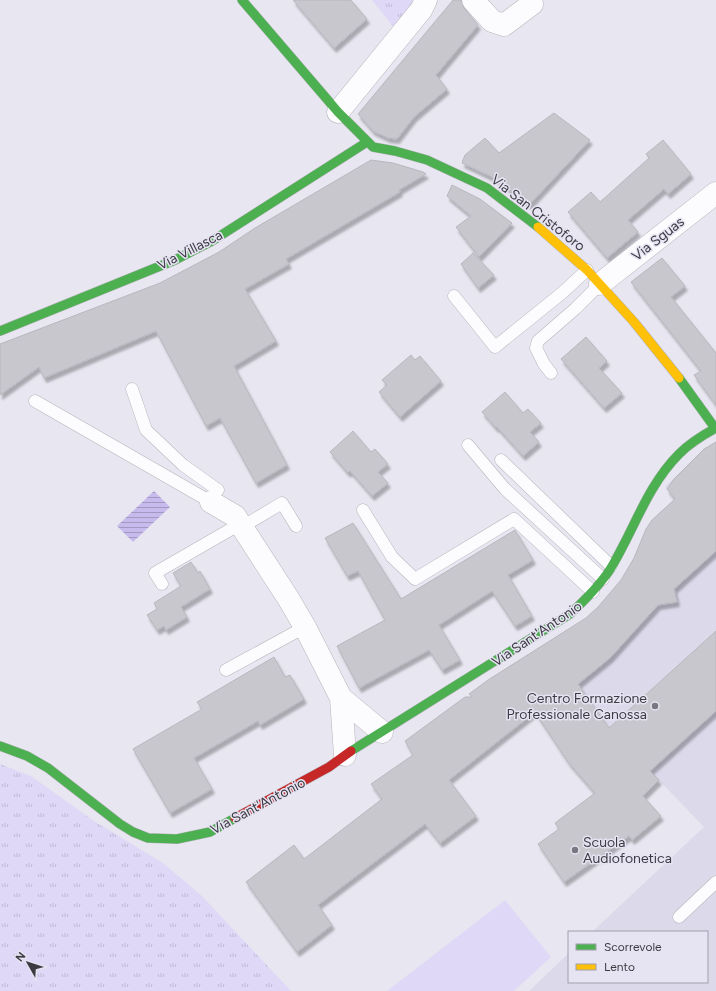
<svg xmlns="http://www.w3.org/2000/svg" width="716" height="991" viewBox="0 0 716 991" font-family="Figtree,sans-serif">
  <defs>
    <pattern id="grass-tufts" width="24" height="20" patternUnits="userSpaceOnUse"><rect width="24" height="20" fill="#dfd8f7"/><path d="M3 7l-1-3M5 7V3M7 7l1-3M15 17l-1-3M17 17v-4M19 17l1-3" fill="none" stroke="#c0bad5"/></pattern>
    <pattern id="water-rules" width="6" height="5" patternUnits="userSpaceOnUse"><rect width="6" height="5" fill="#c6bbec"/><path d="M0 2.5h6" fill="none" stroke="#a299c1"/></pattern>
    <filter id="shadow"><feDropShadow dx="2.5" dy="4.5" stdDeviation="1" flood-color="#0004"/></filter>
  </defs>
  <rect width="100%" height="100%" fill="#e8e6f0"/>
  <!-- built -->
  <path fill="#dcd9ea" d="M716,445V991H529L569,953V982H707V932H592L704,827L609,728L578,684L610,658L660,603L646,529L652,520L675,499L665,487L703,450Z"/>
  <!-- grass -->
  <path fill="url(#grass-tufts)" d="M372,0H425L399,34Z
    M0,764L31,776L94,821L163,863L202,896L291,991H0Z"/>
  <!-- green -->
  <path fill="#dfd8f7" d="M505,900L551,957L514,991H387Z"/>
  <!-- water -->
  <path fill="url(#water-rules)" d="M154,491L170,507L133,542L117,526Z"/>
  <!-- building -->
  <path fill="#c9c7ce" stroke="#b8b7be" filter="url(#shadow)" d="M293,0H351L367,19L334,48Z
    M453,0H461L464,8L478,25L436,75L447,89L414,117L397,139L388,138L373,131L358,114Z
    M554,113L590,140L529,205L494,178L462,163L465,155L485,138L499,153Z
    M663,140L691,174L668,194L664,189L628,220L638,232L607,258L568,212L591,192L600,202L649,158L646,154Z
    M371,160L393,163L423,172L426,174L399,190L400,192L286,259L289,264L245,289L276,341L234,366L287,465L256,483L220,418L206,426L156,331L44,378L39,367L0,395V344L160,283L219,252L255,228Z
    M452,185L480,199L512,223L479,257L456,227L471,216L447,196Z
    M473,253L494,275L478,288L461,264Z
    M662,258L685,286L671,297L716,353V405L694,375L701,371L631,282Z
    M586,337L607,361L599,368L622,393L604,408L561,359Z
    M411,355L415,360L420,356L441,381L400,417L379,392L387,385L382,380Z
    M505,392L523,413L528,409L541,423L530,432L539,442L523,456L497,427L496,428L482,412Z
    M353,431L371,452L375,449L388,464L378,472L388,483L372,496L350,471L348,473L330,452Z
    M716,442V551L674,589L677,602L658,605L610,658L578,684L609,728L716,631V711L650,771L659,780L643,796L661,816L632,840L629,836L564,882L538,844L559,829L555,823L595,793L568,762L535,712L449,780L476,816L440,843L425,824L318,905L332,925L297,952L246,882L294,845L304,859L382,799L371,784L413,755L405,741L465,697H472L469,694L488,680L586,618L598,607L621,580L634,558L646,529L652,520L675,499L667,489L674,479L704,449Z
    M353,523L401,599L515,530L533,560L508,575L532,616L515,626L492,591L439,625L460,660L442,670L429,650L359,688L337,646L385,620L358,571L347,576L325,538Z
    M191,562L198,573L200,571L210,589L181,607L187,617L166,630L164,626L157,630L147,615L157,609L154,603L181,586L173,573Z
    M274,657L285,677L290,675L304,699L260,725L258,721L194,758L212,789L170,813L133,749L202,709L197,702Z"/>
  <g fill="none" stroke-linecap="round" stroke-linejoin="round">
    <!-- lane casing -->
    <g stroke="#b6b5bc" stroke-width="13">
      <path id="lane" d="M454,296L495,347L562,293L587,270
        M551,373L544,364L536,348L538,341L575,309L600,284
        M132,389L146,430L183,465L218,490
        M35,401L211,502
        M468,445L505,489L603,579
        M501,460L611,566
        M363,510L392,557L415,579L514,519L593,592
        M242,527L282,503L296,526
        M162,584L155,573L240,524
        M226,670L305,627
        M679,917L716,882"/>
    </g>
    <!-- street casing -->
    <g stroke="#b6b5bc" stroke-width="23">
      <path id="street" d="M473,0L492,21L504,25L532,4
        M338,112L421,10L426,0
        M600,284L716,193
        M211,502L235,516L288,598L305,627L341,698L345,755
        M341,698L382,732"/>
    </g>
    <!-- fast casing -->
    <g stroke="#b6b5bc" stroke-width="10">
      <path id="fast" d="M242,0L338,112L373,147L395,151L427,160L487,188L538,227
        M0,331L175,260L212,241L367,142
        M679,378L715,428
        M0,746L27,756L48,768L120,824L133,832L148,838L177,839L210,832L235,818
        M351,751L570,614C584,601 598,587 609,571C633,533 646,487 679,454C690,443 703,435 716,428"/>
    </g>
    <!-- slow casing -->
    <g stroke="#b6b5bc" stroke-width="10">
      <path id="slow" d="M538,227L587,270L634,322L679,378"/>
    </g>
    <!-- jam casing -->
    <g stroke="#b6b5bc" stroke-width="10">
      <path id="jam" d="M235,818L329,767L351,751"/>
    </g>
    <!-- lane -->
    <use href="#lane" stroke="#fcfbfd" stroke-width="12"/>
    <!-- street -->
    <use href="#street" stroke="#fcfbfd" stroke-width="22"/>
    <!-- fast -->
    <use href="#fast" stroke="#4caf50" stroke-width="9"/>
    <!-- slow -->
    <use href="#slow" stroke="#ffc107" stroke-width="9"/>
    <!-- jam -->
    <use href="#jam" stroke="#c62828" stroke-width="9"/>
  </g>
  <!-- markers -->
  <g fill="#79777f" stroke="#e6e3f3" stroke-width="1.5">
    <circle cx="655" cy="706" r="4"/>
    <circle cx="575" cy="850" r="4"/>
  </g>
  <g text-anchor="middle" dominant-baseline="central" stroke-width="3" stroke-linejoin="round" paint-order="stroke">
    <!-- street labels -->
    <g font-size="14" fill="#3d3b42" stroke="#e6e3f3">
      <text transform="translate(538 213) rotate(38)">Via San Cristoforo</text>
      <text transform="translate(658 239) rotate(-38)">Via Sguas</text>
      <text transform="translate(190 250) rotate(-27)">Via Villasca</text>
      <text transform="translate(537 634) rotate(-34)">Via Sant'Antonio</text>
      <text transform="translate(258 806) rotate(-28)">Via Sant'Antonio</text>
    </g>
    <!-- poi labels -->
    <g font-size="14" fill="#3d3b42" stroke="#e6e3f3" text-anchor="end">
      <text x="647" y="698">Centro Formazione<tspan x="647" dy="16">Professionale Canossa</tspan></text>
      <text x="583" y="842" text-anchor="start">Scuola<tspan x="583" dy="16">Audiofonetica</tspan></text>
    </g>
  </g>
  <!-- legend -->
  <rect x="568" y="931" width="140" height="52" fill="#e6e3f3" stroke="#a2a0ac"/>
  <rect x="576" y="944" width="20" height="6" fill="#4caf50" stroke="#a2a0ac"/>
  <text x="604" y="951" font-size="12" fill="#3d3b42">Scorrevole</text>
  <rect x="576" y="964" width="20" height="6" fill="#ffc107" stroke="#a2a0ac"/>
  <text x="604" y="971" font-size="12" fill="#3d3b42">Lento</text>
  <!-- north arrow -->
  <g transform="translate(28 963) rotate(309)" stroke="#e6e3f3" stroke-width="3" paint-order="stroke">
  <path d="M0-3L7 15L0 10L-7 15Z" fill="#3d3b42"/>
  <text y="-6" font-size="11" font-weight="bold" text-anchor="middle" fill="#3d3b42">N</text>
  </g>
</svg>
